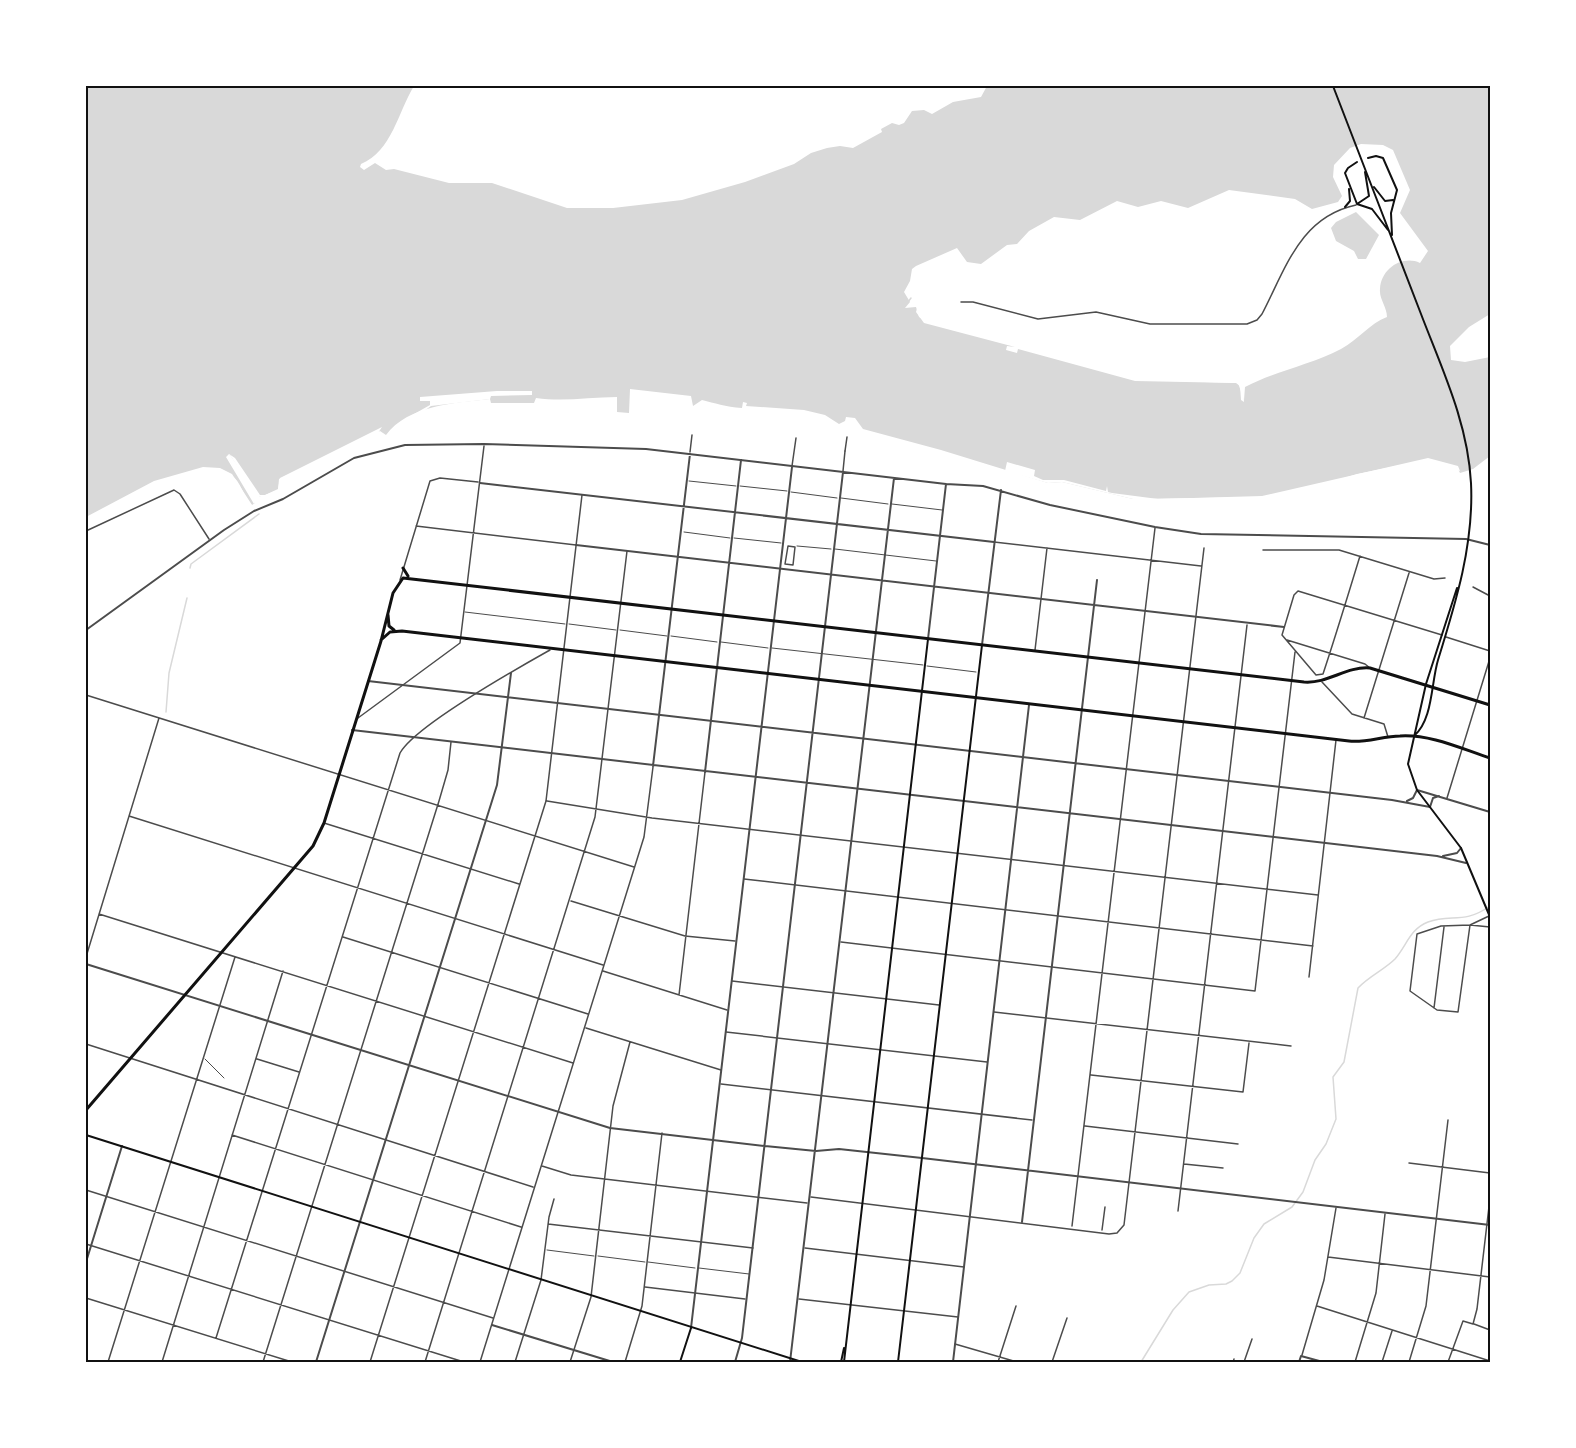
<svg xmlns="http://www.w3.org/2000/svg" width="1576" height="1448" viewBox="0 0 1576 1448" font-family="'Space Grotesk',sans-serif">
  <rect width="100%" height="100%" fill="#fff"/>
  <!-- water -->
  <path fill="#d9d9d9" fill-rule="evenodd" d="M86,86H414C398,112 392,151 361,164L360,167L364,170L375,163L386,170L394,169L449,183H492L567,208H613L682,200L745,182L794,164L811,153L827,148L840,146L853,148L882,132L881,129L892,123L899,125L904,123L912,111L924,110L932,114L953,102L981,97L987,86H1490V314L1469,327L1450,346L1451,360L1465,362L1490,357V456L1473,469L1460,473L1458,469L1426,460L1357,474L1325,484L1262,497L1133,499L1062,482L1048,483L941,450L863,429L855,418L846,417L845,421L839,424L825,415L804,410L746,406L747,403L743,402L742,408C725,407 715,403 702,400L693,406L691,396L630,389L629,413L617,412V397C589,397 564,402 536,398L534,403H491L490,399C455,403 408,405 386,435L380,431L279,479L278,490L260,497L230,455L227,457L255,503L252,505C243,497 241,481 231,475C201,454 116,505 86,519ZM1361,144L1383,145L1393,150L1410,190L1400,213L1428,251L1420,263C1403,255 1381,268 1380,289C1379,299 1387,307 1387,317C1370,323 1358,340 1341,349C1310,365 1276,371 1245,387L1244,400L1238,383L1138,380L928,322L919,317L916,307L905,308L910,302L904,292L910,281L912,269L916,266L957,248L967,262L981,264L1007,245L1017,244L1029,231L1054,217L1080,220L1117,201L1138,207L1161,201L1188,208L1229,190L1295,199L1312,209L1338,202L1342,196L1333,177L1334,165L1350,148Z
    M1356,212L1379,235L1366,259H1358L1354,251L1336,241L1331,228L1336,222Z"/>
  <!-- pier -->
  <path fill="#fff" d="M918,305L921,317L928,320L1135,377L1239,380L1243,385L1244,402L1241,400L1240,386L1236,383L1135,381L1018,349L1017,353L1006,350L1007,346L1015,347L924,323L916,312Z
    M497,391H532V395L491,396L490,399L431,406L417,416L400,422L430,405V401H420V397Z
    M382,427L378,433L281,479L280,490L265,498L257,496L230,455L228,458L256,501L254,504L226,457L229,454L235,458L260,495H265L278,489L280,478Z
    M1428,458L1458,466L1460,471L1426,461L1361,474L1320,487L1263,498L1223,500L1133,499L1062,482L1048,483L1005,471L1007,462L1035,470L1034,476L1043,480H1064L1106,491L1107,486L1108,492L1112,493L1158,499L1262,496Z
    M203,467L220,468L232,474L252,505L248,504L228,476L207,471L163,483L86,520V517L154,481Z"/>
  <g fill="none" stroke-linecap="round" stroke-linejoin="round">
    <!-- stream -->
    <path stroke="#d9d9d9" stroke-width="1.5" d="M908,302L911,298
      M190,568L191,564L259,514
      M166,712L169,673L187,598
      M1141,1362L1173,1310L1189,1292L1209,1285L1226,1284L1232,1281L1240,1273L1254,1238L1264,1224L1292,1207L1303,1192L1315,1160L1326,1144L1336,1119L1333,1077L1344,1062L1358,988C1369,976 1384,970 1395,959C1407,945 1410,929 1428,922C1451,913 1463,925 1490,906"/>
    <!-- service -->
    <path stroke="#4c4c4c" stroke-width="1" d="M689,481L736,486
      M740,486L787,491
      M791,492L837,498
      M841,498L888,504
      M892,504L942,510
      M684,532L730,538
      M734,538L781,543
      M797,546L831,549
      M835,549L936,561
      M465,612L565,624
      M569,624L616,630
      M620,630L667,636
      M671,636L717,642
      M721,642L768,648
      M772,648L923,665
      M927,666L976,672
      M205,1059L224,1078
      M547,1250L594,1256
      M598,1256L645,1262
      M648,1262L695,1268
      M699,1268L749,1274"/>
    <!-- pedestrian -->
    <path stroke="#4c4c4c" stroke-width="1.5" d="M845,451L847,437
      M690,452L692,435
      M788,546L795,547L793,565L785,564Z"/>
    <!-- minor -->
    <path stroke="#4c4c4c" stroke-width="1.5" d="M961,302H973L1038,319L1096,312L1150,324H1247L1257,320L1262,314C1286,268 1300,217 1356,205
      M792,466L796,438
      M843,471L845,451
      M416,526L576,545
      M86,531L174,490L180,494L209,539
      M994,542L1201,566
      M1263,550H1339L1434,579L1445,578
      M1360,556C1348,595 1336,635 1323,674L1316,675L1282,635L1294,595L1298,591L1442,635
      M400,580L430,481L440,478L478,482
      M1473,587L1490,596
      M1446,637L1490,651
      M1287,640L1365,664L1370,668
      M1035,650L1047,548
      M1322,682L1352,714L1384,724L1388,737
      M86,695L634,867
      M358,718L460,643L484,446
      M1364,718L1409,573
      M1447,798L1490,658
      M547,801L652,818L1318,895
      M129,816L603,965
      M324,823L519,884
      M744,879L1313,946
      M571,901L685,936L735,941
      M99,914L573,1063
      M1489,916L1470,925L1441,926L1417,934L1410,991L1437,1010L1458,1012L1470,925L1490,927
      M343,937L588,1014
      M841,942L1255,991L1295,652
      M86,957L159,718
      M603,971L727,1010
      M1309,977L1336,740
      M732,981L939,1005
      M679,995L705,772
      M1434,1008L1444,927
      M994,1012L1291,1046
      M586,1028L721,1070
      M726,1032L987,1062
      M86,1044L533,1187
      M257,1059L299,1072
      M1091,1075L1243,1092L1249,1043
      M721,1084L1032,1120
      M1085,1126L1238,1144
      M232,1135L521,1227
      M1409,1163L1490,1173
      M1184,1164L1223,1168
      M542,1166L571,1175L807,1203
      M86,1190L493,1318
      M811,1197L1109,1234L1117,1233L1124,1225L1204,548
      M1178,1211L1247,625
      M548,1224L753,1248
      M1072,1226L1155,528
      M1102,1230L1105,1207
      M86,1244L464,1362
      M805,1248L964,1267
      M1328,1257L1490,1277
      M645,1287L745,1299
      M86,1298L292,1362
      M799,1299L958,1317
      M1317,1306L1490,1361
      M1474,1324L1490,1330
      M216,1338L400,753C416,725 518,668 550,650
      M955,1344L1017,1362
      M1302,1355L1324,1280L1336,1208
      M108,1362L235,957
      M162,1362L283,971
      M263,1362L439,801L448,770L451,742
      M370,1362L546,801L582,495
      M425,1362L595,817L627,551
      M480,1362L644,837L653,767
      M515,1362L541,1280L549,1217L554,1199
      M570,1362L591,1297L613,1106L630,1042
      M625,1362L642,1306L662,1133
      M998,1362L1016,1306
      M1052,1362L1067,1318
      M1233,1362L1234,1359
      M1244,1362L1252,1339
      M1355,1362L1376,1293L1385,1214
      M1382,1362L1392,1331
      M1409,1362L1426,1306L1448,1120
      M1448,1362L1463,1321L1473,1324L1477,1309L1490,1198"/>
    <!-- tertiary -->
    <path stroke="#4c4c4c" stroke-width="2" d="M480,483L994,542
      M576,545L1284,627
      M86,630L224,530L254,511L283,499L354,458L405,445L484,444L646,449L946,484L983,486L1050,505L1155,527L1201,534L1466,539L1490,545
      M928,639L946,484
      M982,645L1001,490
      M368,681L1392,800L1430,807L1433,798L1439,796
      M352,730L1437,856L1466,863
      M653,766L690,454
      M705,772L741,460
      M1407,801L1413,798L1417,790L1490,812
      M1443,856L1457,853L1461,848
      M86,964L610,1128L765,1146L816,1151L839,1149L922,1158L1490,1225
      M1022,1222L1097,580
      M86,1262L122,1146
      M492,1325L613,1362
      M691,1328L792,467
      M316,1362L497,785L511,673
      M735,1362L742,1338L843,472
      M790,1362L894,478
      M953,1362L1029,705
      M1299,1362L1301,1356L1323,1362"/>
    <!-- secondary -->
    <path stroke="#111" stroke-width="2" d="M1333,86C1362,162 1392,238 1421,314C1442,369 1468,423 1471,483C1474,544 1456,602 1438,660C1431,683 1433,720 1414,736
      M1368,158L1376,156L1383,158L1397,190L1391,213L1392,235
      M1357,162L1348,168L1345,173L1357,204
      M1374,187L1385,201L1393,200
      M1357,204L1372,209L1388,230
      M1357,204L1369,196L1365,172
      M1345,207L1350,201L1349,189
      M1457,588L1426,684L1408,764L1417,790L1461,848L1490,917
      M86,1135L802,1362
      M680,1362L691,1328
      M841,1362L844,1348
      M844,1362L928,639
      M898,1362L982,645"/>
    <!-- trunk -->
    <path stroke="#111" stroke-width="3" d="M403,568L408,576
      M388,615L389,626L394,630
      M381,640L390,632L402,631L1349,741C1366,743 1383,736 1400,736C1430,734 1462,749 1490,758
      M86,1110L313,846L324,823L381,641L393,593L403,578L1304,682C1328,684 1346,666 1370,668L1490,705"/>
  </g>
  <!-- border -->
  <rect width="1576" height="1448" fill="none" stroke="#ffffff" stroke-width="174"/>
  <rect x="87" y="87" width="1402" height="1274" fill="none" stroke="#111" stroke-width="2"/>
</svg>
